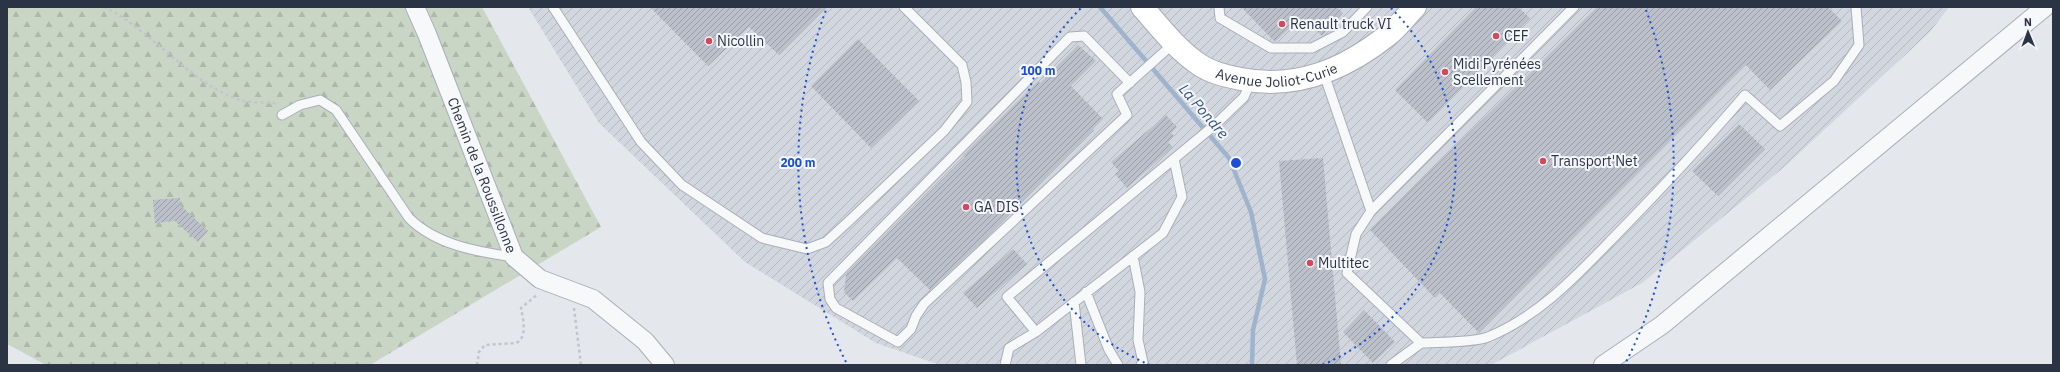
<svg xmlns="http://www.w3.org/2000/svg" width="2060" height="372" viewBox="0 0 2060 372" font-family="'IBM Plex Sans',sans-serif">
  <defs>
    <pattern id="industrial-furrows" width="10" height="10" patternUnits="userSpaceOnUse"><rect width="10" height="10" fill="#d2d6de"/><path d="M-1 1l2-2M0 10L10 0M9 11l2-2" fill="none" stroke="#b4b8c0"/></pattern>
    <pattern id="forest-firs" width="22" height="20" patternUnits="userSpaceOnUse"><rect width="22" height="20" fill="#c9d6c5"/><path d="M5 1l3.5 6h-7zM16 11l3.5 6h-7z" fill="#adb8ab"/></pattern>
    <pattern id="building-hatch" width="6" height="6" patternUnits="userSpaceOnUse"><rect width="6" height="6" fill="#bbc0ca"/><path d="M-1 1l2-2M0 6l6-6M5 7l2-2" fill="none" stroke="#989da6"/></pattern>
  </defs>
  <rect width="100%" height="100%" fill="#e4e7ec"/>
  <!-- industrial -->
  <path fill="url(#industrial-furrows)" d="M528,7H1949L1930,32L1783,168L1642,283L1491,365H940L876,343L745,262L599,123Z"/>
  <!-- forest -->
  <path fill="url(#forest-firs)" d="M7,7H482L601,227L370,365H46L7,344Z"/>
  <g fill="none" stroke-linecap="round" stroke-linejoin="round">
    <!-- stream -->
    <path stroke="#9fb4cc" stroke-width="4.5" d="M1100,7L1229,158L1251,212L1265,279L1253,330L1252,365"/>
  </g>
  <!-- building -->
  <path fill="url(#building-hatch)" d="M650,7H827L779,55L749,27L708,66Z
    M1241,7H1337L1343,13L1322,36L1308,22L1298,31L1293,25L1275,42Z
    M1476,7H1518L1530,18L1427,122L1395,90Z
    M1597,7H1828L1842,21L1770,90L1746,65L1479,333L1440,293L1435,298L1370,230Z
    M858,39L919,101L871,148L811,86Z
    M1078,45L1096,61L1071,86L1103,119L1093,129L1094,130L981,243L930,290L897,258L853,301L844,292L846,275L965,157L963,155L1038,81L1040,83Z
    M1166,115L1177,127L1171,133L1174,136L1168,142L1173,147L1127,188L1115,174L1119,171L1111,162Z
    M1739,124L1765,149L1718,196L1692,171Z
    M1323,158L1341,365H1297L1279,161Z
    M180,198V205L208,231L198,242L175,221L155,223L153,200Z
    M1013,249L1027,264L977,308L963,293Z
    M1364,310L1395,342L1373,363L1343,332Z"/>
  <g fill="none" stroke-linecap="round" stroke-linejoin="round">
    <!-- lane casing -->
    <g stroke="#a9aeb7" stroke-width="11">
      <path id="lane" d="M553,7L641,142L682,185L762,238L807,249L826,242L850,220L944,131L967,102L966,82L962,65L904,7
        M1219,7L1220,18L1271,48H1312L1343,32L1367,7
        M1324,74L1371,211L1574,7
        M1130,83L1084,36L1070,37L828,283L830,299L836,308L898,342L911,329L916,316L924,304L1127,115L1117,94L1174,43
        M282,115L300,105L320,100L336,110L409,218C436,245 478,252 514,257
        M1174,159L1182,197L1163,233L1036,332L1007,297L1216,124L1244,97L1251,81
        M1371,211L1356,234L1347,273L1421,343C1439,342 1472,343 1488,337C1540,316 1579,273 1617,234C1661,189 1704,143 1745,95L1780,126L1834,81L1859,45L1856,7
        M1133,256L1140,292L1138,340L1143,362L1141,365
        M1086,292L1109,350L1118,365
        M1074,302L1081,365
        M1005,365L1009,348L1036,332
        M1391,365L1421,343"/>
    </g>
    <!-- street casing -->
    <g stroke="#a9aeb7" stroke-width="20">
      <g id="street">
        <path id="s1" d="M415,7L427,34L514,257L540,279L593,299L645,341L665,365"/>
        <path d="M1603,365L1662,325L2045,7"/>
      </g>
    </g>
    <!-- secondary casing -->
    <g stroke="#a9aeb7" stroke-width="24">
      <g id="secondary">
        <path id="s2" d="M1142,7C1160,27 1177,50 1200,65C1212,73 1227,76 1241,79C1296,90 1344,70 1388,35C1398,27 1406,16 1415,7"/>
      </g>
    </g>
    <!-- path -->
    <path stroke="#c2c5cb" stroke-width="2.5" stroke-dasharray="3 3" stroke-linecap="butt" d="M104,7C151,29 192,86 241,100C252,103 266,103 277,103
      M574,308L581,365
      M477,365L479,352L485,345L516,343C528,338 523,319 521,308L538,294"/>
    <!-- lane -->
    <use href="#lane" stroke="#f7f8fa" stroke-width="9"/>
    <!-- street -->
    <use href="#street" stroke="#f7f8fa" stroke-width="18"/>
    <!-- secondary -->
    <use href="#secondary" stroke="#fff" stroke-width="22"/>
  </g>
  <!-- distance rings -->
  <g fill="none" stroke="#1d4ed8" stroke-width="2" stroke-dasharray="2 4">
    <path d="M1150 365A219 219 0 0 1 1081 8M1391 8A219 219 0 0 1 1322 365"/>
    <path d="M846 362A438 438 0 0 1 826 10M1646 10A438 438 0 0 1 1626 362"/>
  </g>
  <!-- markers -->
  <g fill="#d1495b" stroke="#f4f6f9" stroke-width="1.5">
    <circle cx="1282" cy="24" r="4"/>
    <circle cx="1496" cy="36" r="4"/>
    <circle cx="709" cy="41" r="4"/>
    <circle cx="1445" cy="72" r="4"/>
    <circle cx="1543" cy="161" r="4"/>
    <circle cx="966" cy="207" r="4"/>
    <circle cx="1310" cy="263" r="4"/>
  </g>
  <g text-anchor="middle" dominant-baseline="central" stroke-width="4" stroke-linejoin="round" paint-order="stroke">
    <!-- poi labels -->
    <g font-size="14" fill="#2b3445" stroke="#f4f6f9" text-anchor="start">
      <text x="1290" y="24">Renault truck VI</text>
      <text x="1504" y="36">CEF</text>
      <text x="717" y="41">Nicollin</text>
      <text x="1453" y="64">Midi Pyrénées<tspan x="1453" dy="16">Scellement</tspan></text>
      <text x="1551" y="161">Transport'Net</text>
      <text x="974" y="207">GA DIS</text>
      <text x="1318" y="263">Multitec</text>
    </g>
    <!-- street labels -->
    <g font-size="14" fill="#2b3445" stroke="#f4f6f9">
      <text stroke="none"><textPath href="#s2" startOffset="162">Avenue Joliot-Curie</textPath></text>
      <text stroke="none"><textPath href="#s1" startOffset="181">Chemin de la Roussillonne</textPath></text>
    </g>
    <!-- water labels -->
    <g font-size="15" font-style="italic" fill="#34527a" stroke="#f4f6f9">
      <text transform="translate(1204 111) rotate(49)">La Pondre</text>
    </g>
  </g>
  <circle cx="1236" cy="163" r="6" fill="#1d4ed8" stroke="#f4f6f9" stroke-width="2"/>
  <g font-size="12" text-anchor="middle" font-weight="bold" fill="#1d4ed8" stroke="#f4f6f9" stroke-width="4" stroke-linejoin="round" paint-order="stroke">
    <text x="1038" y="75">100 m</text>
    <text x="798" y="167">200 m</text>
  </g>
  <!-- border -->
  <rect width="2060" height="372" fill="none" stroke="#2b3445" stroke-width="16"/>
  <!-- north arrow -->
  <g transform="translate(2028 32) rotate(359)" stroke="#f4f6f9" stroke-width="3" paint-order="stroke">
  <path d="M0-3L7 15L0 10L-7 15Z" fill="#2b3445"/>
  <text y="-6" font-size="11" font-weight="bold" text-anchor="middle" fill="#2b3445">N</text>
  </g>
</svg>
